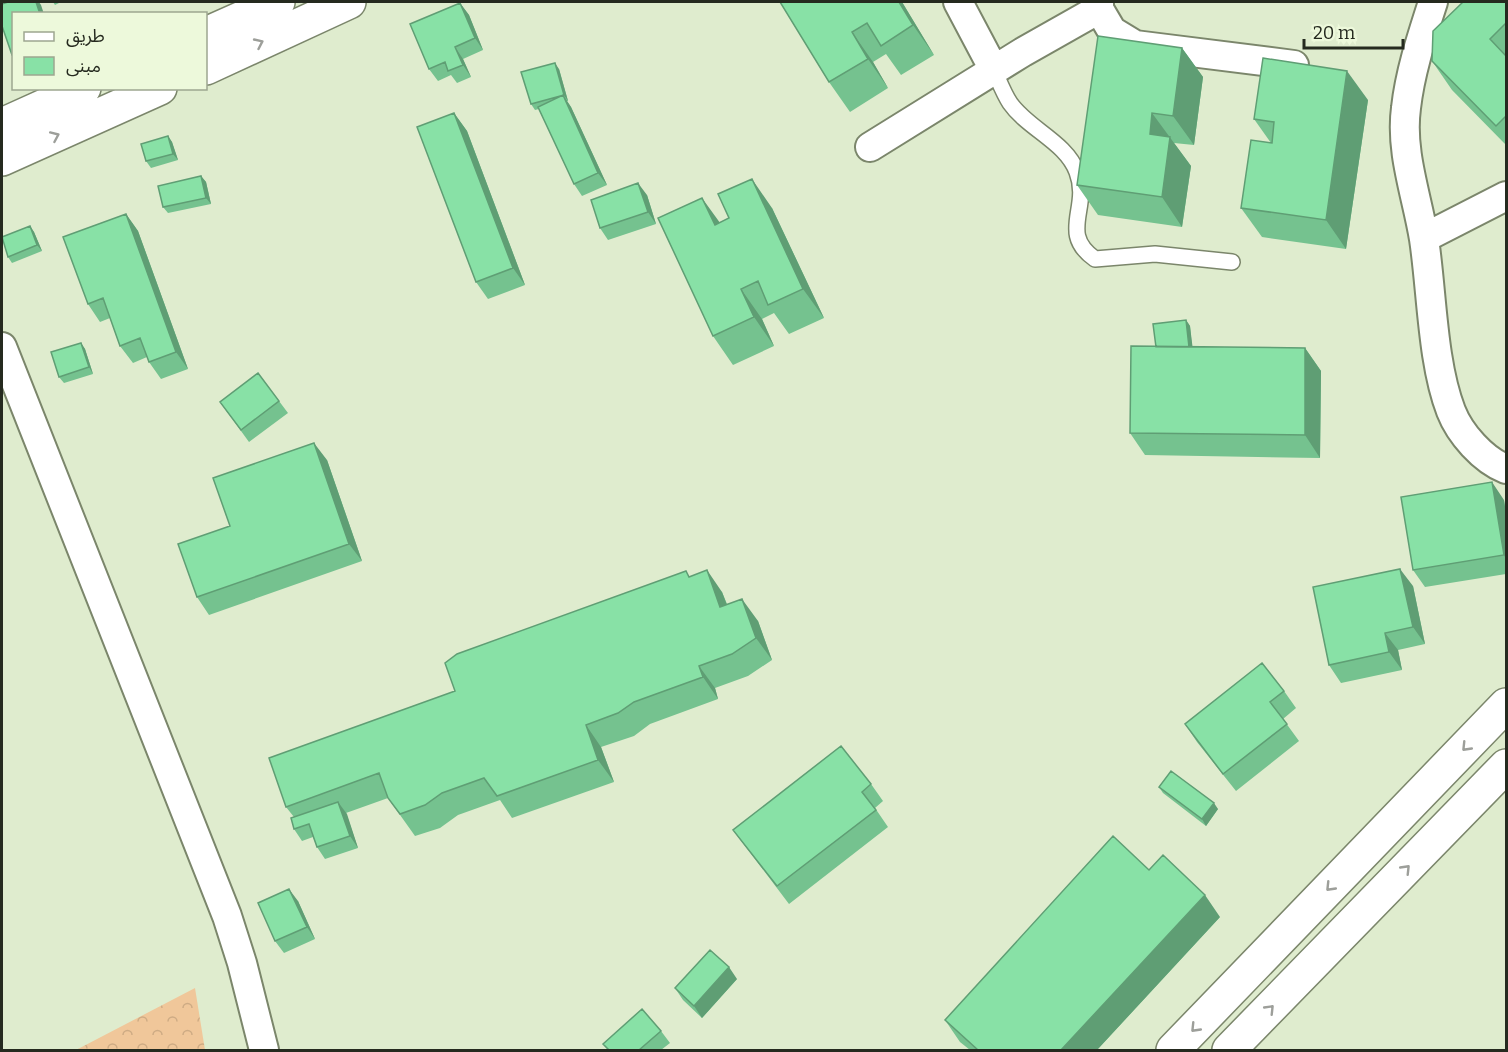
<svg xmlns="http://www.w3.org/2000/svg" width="1508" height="1052" viewBox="0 0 1508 1052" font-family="Bitter,'Noto Sans Arabic',serif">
  <defs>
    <pattern id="forest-crowns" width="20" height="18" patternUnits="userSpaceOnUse" patternTransform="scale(1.5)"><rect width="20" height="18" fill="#f0c79a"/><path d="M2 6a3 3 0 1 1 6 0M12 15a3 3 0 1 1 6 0" fill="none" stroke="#ceab84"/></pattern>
  </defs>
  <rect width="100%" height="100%" fill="#dfecce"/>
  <!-- forest -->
  <path fill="url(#forest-crowns)" d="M195,988L205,1050H76Z"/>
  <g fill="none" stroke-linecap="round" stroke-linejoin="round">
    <!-- service casing -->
    <g stroke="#7b866b" stroke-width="18">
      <path id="service" d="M994,70C999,81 1004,94 1010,103C1028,129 1066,142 1077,172C1091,208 1058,233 1095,259L1155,254L1232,262"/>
    </g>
    <!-- minor casing -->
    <g stroke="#7b866b" stroke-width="32">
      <path id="minor" d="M958,2L994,70
        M1099,2V9L1112,31L1135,45L1294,65
        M1433,2C1422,36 1410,72 1406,108C1400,152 1417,196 1424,239C1432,292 1432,362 1451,411C1460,434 1483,460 1506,469
        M870,147L1023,52L1099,9
        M1424,238L1506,196
        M2,347L227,916L242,963L264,1050"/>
    </g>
    <!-- secondary casing -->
    <g stroke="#7b866b" stroke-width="36">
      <path id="secondary" d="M206,34L278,2
        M206,68L349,2
        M2,125L84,88
        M2,159L160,88
        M1173,1050L1506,705
        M1229,1050L1506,766"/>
    </g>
    <!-- service -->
    <use href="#service" stroke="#fff" stroke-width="15"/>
    <!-- minor -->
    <use href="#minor" stroke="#fff" stroke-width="28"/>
    <!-- secondary -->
    <use href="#secondary" stroke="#fff" stroke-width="33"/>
  </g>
  <!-- wall -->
  <path fill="#75c28f" d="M53,2H61L55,5Z
    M780,2H902L934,55L901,75L886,54L873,62L888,88L850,112L829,82Z
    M1506,2V145L1452,90L1432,61Z
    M460,3L469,15L483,50L463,59L471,77L457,83L451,75L438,81L429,69Z
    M1182,48L1203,77L1194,145L1174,143L1191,166L1182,227L1098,215L1077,185Z
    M559,69L568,101H567L571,107L607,185L582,196L574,184L539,109L535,110L531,104Z
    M1368,100L1346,249L1262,237L1241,208L1271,143L1254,119Z
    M454,113L467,131L525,285L488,299L476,282Z
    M168,136L172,142L178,160L151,168L146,161Z
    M201,176L206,182L211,204L168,213L163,207Z
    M647,195L656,224L608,240L600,228Z
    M772,208L824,318L789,334L774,313L762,319L774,346L733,365L713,336L720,223Z
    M126,214L138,231L188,369L161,379L149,362L147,357L133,363L120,346L110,318L100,322L88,304Z
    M30,226L34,232L42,251L12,263L8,257Z
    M1186,320L1190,326L1192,347L1305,348L1321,371L1320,458L1145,455L1130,433L1156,347Z
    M81,343L85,349L93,374L64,383L59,377Z
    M279,401L288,413L249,442L220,402Z
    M327,460L362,561L209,615L197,597L230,526Z
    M1504,500L1506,513V574L1425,587L1413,570Z
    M690,576L722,592L727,604L758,621L772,660L748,676L715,688L718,699L650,724L634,736L601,747L614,782L512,818L500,800L458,815L440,828L415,836L388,798L346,813L358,848L325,859L317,847L313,837L302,841L294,829V817L286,807L455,691Z
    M1413,586L1425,644L1398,650L1402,670L1341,683L1329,665Z
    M1284,691L1296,708L1283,719L1299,741L1236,791L1197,742L1185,724Z
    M871,784L883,801L875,808L888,827L789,904L733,830Z
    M1159,787L1218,809L1206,826L1163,793Z
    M298,901L315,939L284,953L275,941Z
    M1220,917L1097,1050H970L960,1042L945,1020Z
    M737,979L702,1018L683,1000L675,988Z
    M661,1031L670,1043L661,1050H608L603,1044Z"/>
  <!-- shaded-wall -->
  <path fill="#5f9e74" d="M36,2H39L41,5L44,14H40Z
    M899,2H902L934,55L913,25Z
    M460,3L469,15L483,50L475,38Z
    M852,32L873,62L888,88L868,59Z
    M455,47L463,59L471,77L463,65Z
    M1182,48L1203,77L1194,145L1173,116Z
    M555,63L559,69L568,101L564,95Z
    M1347,71L1368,100L1346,249L1326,220Z
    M563,95L571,107L607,185L598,173Z
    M454,113L467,131L525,285L513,268Z
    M1152,113L1191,166L1182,227L1162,197L1150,134Z
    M168,136L172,142L178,160L173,154Z
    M201,176L206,182L211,204L206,198Z
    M752,179L772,208L824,318L803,289Z
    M638,183L647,195L656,224L648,212Z
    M702,198L723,227L715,225Z
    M126,214L138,231L188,369L176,352Z
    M30,226L34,232L42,251L37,245Z
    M741,289L762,319L774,346L754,317Z
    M1186,320L1190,326L1194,359L1190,353Z
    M81,343L85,349L93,374L89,367Z
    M1305,348L1321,371L1320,458L1305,435Z
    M314,443L327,460L362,561L349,544Z
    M1492,482L1504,500L1506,513V559L1504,555Z
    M1400,569L1413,586L1425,644L1413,627Z
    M707,570L722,592L736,629L720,607Z
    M742,599L758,621L772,660L756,638Z
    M1385,633L1398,650L1402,670L1389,652Z
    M699,666L715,688L718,699L703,677Z
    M586,725L601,747L614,782L598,760Z
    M338,802L347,814L358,848L350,836Z
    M1214,803L1218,809L1206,826L1202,819Z
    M289,889L298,901L315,939L307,927Z
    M1205,895L1220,917L1097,1050H1061Z
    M729,967L737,979L702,1018L694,1006Z"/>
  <!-- building -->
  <path fill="#88e1a6" stroke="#5f9e74" stroke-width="1.5" d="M8,2H36L40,14H14V55H12L2,26V4Z
    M780,2H899L913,25L881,46L867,23L852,32L868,59L829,82Z
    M1463,2H1506V23L1490,39L1506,56V116L1496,126L1432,61L1433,31Z
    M460,3L475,38L455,47L463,65L448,71L445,62L429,69L410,24Z
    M1098,36L1182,48L1173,116L1152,113L1150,134L1170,137L1162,197L1077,185Z
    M1263,58L1347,71L1326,220L1241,208L1251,140L1272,143L1274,122L1254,119Z
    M555,63L564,95L531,104L521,72Z
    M563,95L598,173L574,184L538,107Z
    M454,113L513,268L476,282L417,127Z
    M168,136L173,154L146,161L141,144Z
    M201,176L206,198L163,207L158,186Z
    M752,179L803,289L768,305L758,281L741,289L754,317L713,336L658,218L702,198L715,225L729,218L718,194Z
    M638,183L648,212L600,228L591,200Z
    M126,214L176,352L149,362L140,338L120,346L103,298L88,304L63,237Z
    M30,226L37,245L8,257L2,237Z
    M1186,320L1189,347H1156L1153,324Z
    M81,343L89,367L59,377L51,352Z
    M1131,346L1305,348V435L1130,433Z
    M258,373L279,401L241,430L220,402Z
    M314,443L349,544L197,597L178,544L230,526L213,478Z
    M1492,482L1504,555L1413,570L1401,497Z
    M1400,569L1413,627L1385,633L1389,652L1329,665L1313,587Z
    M707,570L720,607L742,599L756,638L732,654L699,666L703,677L634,702L618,713L586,725L598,760L497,796L484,778L442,793L425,805L400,814L388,798L379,773L286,807L269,758L455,691L445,663L457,654L686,571L689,577Z
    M1262,663L1284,691L1270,702L1287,724L1223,774L1185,724Z
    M841,746L871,784L862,792L876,810L777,886L733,830Z
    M1171,771L1214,803L1202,819L1159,787Z
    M338,802L350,836L317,847L309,824L294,829L291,818Z
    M1113,836L1149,870L1163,855L1205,895L1061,1050H978L945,1020Z
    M289,889L307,927L275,941L258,903Z
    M710,950L729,967L694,1006L675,988Z
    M642,1009L661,1031L639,1050H609L603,1044Z"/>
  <!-- one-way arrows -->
  <defs><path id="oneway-chevron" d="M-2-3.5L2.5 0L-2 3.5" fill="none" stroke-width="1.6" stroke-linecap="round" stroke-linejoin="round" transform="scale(1.5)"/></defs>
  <g stroke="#9d9f9a">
    <use href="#oneway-chevron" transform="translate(259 43) rotate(-25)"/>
    <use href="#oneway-chevron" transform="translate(55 136) rotate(-24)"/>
    <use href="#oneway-chevron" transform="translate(1466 747) rotate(134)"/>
    <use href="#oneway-chevron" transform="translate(1406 869) rotate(-46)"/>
    <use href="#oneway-chevron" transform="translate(1330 887) rotate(134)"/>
    <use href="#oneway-chevron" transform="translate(1270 1009) rotate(-46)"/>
    <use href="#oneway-chevron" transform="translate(1195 1028) rotate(134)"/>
  </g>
  <!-- border -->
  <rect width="1508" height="1052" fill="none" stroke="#252a1f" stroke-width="6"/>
  <!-- legend -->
  <rect x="12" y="12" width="195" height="78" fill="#edf9db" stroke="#9da690" stroke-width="1.5"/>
  <rect x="24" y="32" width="30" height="9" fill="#ffffff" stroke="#9da690" stroke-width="1.5"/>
  <text x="66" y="42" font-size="18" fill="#252a1f">طريق</text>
  <rect x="24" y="57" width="30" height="18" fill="#88e1a6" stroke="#9da690" stroke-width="1.5"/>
  <text x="66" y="72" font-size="18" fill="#252a1f">مبنى</text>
  <!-- scale -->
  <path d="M1304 39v9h99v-9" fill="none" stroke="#252a1f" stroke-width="3"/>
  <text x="1313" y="39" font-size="18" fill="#252a1f" stroke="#edf9db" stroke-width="4.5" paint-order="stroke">20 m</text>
</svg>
